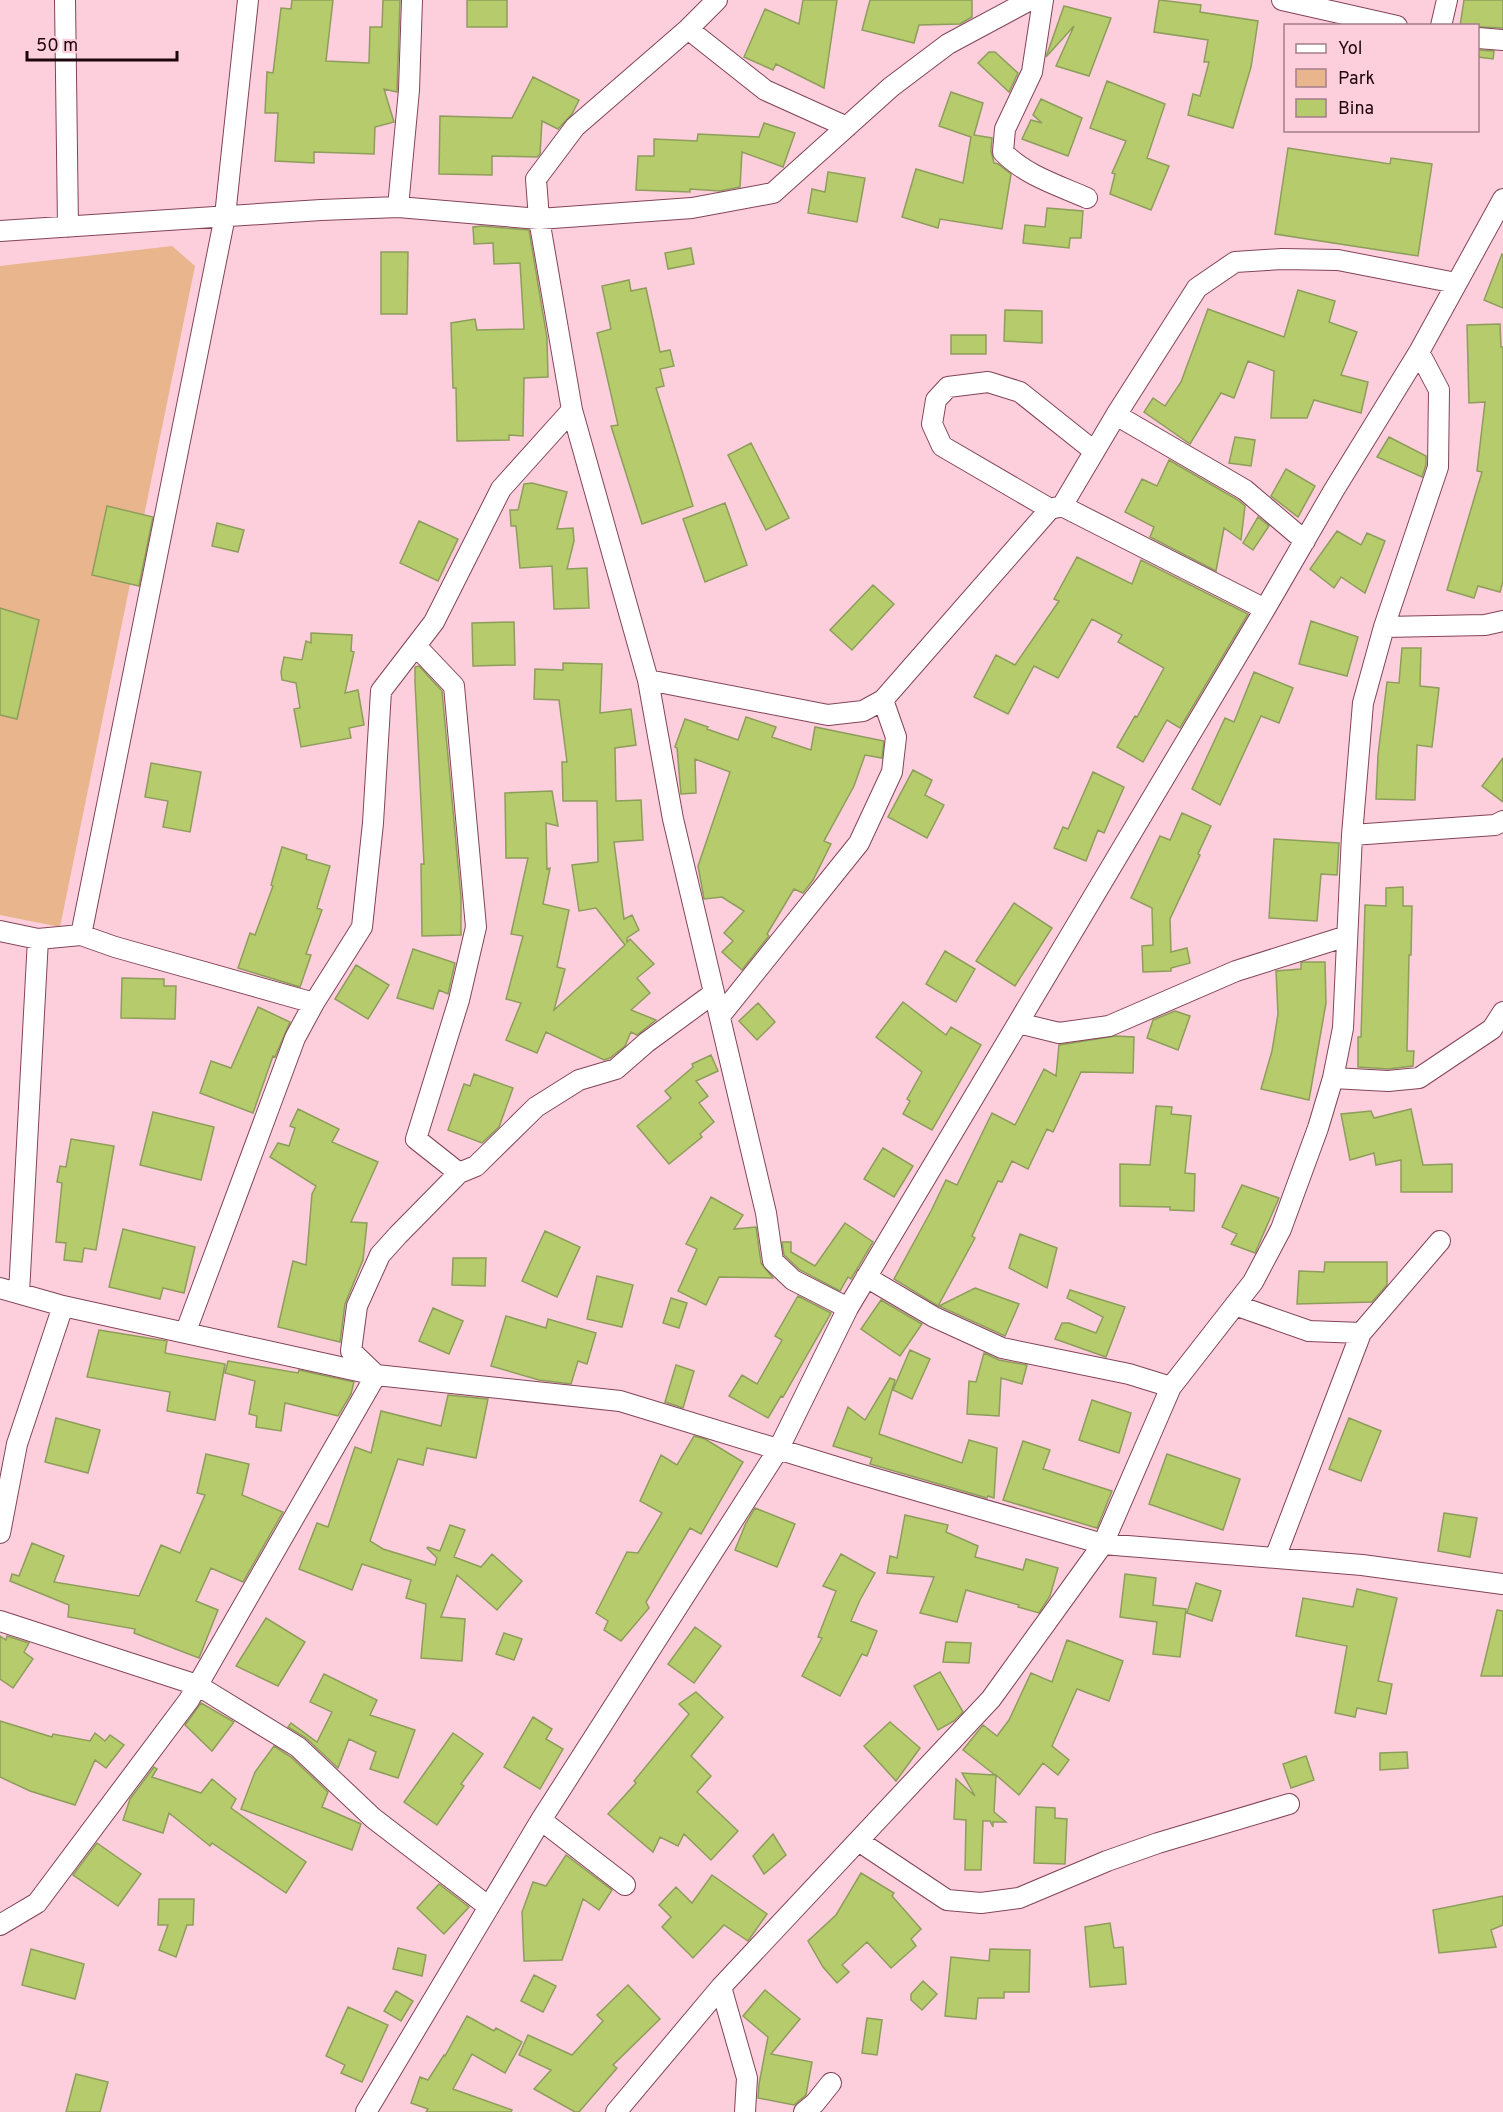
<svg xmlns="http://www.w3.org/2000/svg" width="1503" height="2112" viewBox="0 0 1503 2112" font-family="Overpass,sans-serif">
  <rect width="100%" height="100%" fill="#fdcfdc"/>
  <!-- green -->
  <path fill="#e8b58d" d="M172,246L195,266L60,927L0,915V266Z"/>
  <!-- building -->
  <path fill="#b6cb6c" stroke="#8e9d5b" stroke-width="1.5" d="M292,0H333L326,61L369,63L370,27H382L383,0H400L397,92L384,89L394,122L375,127L374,154L314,152V163L275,161L278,113H265L267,72L273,73L281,8L291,9Z
    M467,0H507V27H467Z
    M803,0H837L824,88L776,64L773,70L744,57L765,9L799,24Z
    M870,0H972V17L960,24L919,25L914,43L862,30Z
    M1159,0L1201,5L1200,12L1258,21L1251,67L1233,128L1188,115L1193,94L1200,96L1209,62H1204L1208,40L1154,32Z
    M1464,0H1503V28L1460,26Z
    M1064,6L1111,18L1089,76L1056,66L1074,26L1046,57Z
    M1478,50L1494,51L1493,59L1478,57Z
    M989,52H995L1018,73L1009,92L978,63Z
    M533,77L579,100L572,114L558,129L542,121L540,154L537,157L492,156V175L439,174L440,116L512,118Z
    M1107,81L1165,104L1147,158L1169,166L1151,210L1110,194L1115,174L1112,173L1126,141L1090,128Z
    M951,92L983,103L974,135L992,138L991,151L994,163L998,164L1011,174L1002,229L940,219L938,228L902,217L916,169L963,183L971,137L939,126Z
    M1041,99L1082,118L1068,156L1022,139L1031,120L1042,123L1033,115Z
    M764,123L795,133L783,167L742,152L740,187L720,191L690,189V192L636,190L638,156H654V139L697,141L698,134L759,137Z
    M1288,148L1390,164L1391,158L1432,164L1418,256L1275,234Z
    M828,172L865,178L857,222L808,213L812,189L825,192Z
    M1047,208L1083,211L1081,238H1070L1069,248L1023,243L1025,225L1045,227Z
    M482,226L529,230L547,338L548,377L524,378L523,436L509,435V440L457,441L456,388H453L451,323L475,319L477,330L524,329L520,263L494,264L493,243L474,244L473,227Z
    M691,248L694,264L668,269L665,253Z
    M381,252H408L407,314H381Z
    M1502,254H1503V308L1484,300Z
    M629,280L631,291L646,288L660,352L670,350L674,366L660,369L664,386L656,388L693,506L642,524L611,426L618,425L597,333L611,329L602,286Z
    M1298,290L1335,301L1329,322L1357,332L1341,375L1368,382L1361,413L1314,400L1307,418H1271L1274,371L1248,361L1234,398L1221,393L1190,444L1144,412L1153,398L1165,406L1181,382L1208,309L1284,337Z
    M1005,310L1042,311V343L1004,341Z
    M1500,324L1501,347H1503V581L1500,592L1478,586L1474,598L1447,590L1482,472L1477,471L1485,402L1469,403L1467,325Z
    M951,335H986V354H951Z
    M1235,437L1255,440L1251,466L1229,463Z
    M1389,437L1426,456V465L1422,477L1377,457Z
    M751,443L789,518L766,530L728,455Z
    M1169,460L1238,500L1245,506L1241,540L1224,528L1216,571L1150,537L1154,527L1125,512L1142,479L1157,486Z
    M1286,469L1315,486L1298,517L1271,496Z
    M532,483L567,492L557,529L573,528L574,541L567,569L587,568L589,608L554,609L552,566L520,568L516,526H511L510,510H518L524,484Z
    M725,503L747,565L705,582L683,519Z
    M107,506L153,517L139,586L92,575Z
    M1258,517L1269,526L1253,550L1243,543Z
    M419,521L458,539L438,581L400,563Z
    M217,523L244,530L238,552L212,546Z
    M1337,531L1361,545L1367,533L1385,541L1365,593L1341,577L1334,588L1310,569Z
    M1077,557L1132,584L1141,560L1248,614L1180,728L1167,720L1143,762L1117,747L1135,716L1137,717L1164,668L1118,642L1122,635L1092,619L1058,678L1034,666L1008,714L974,697L996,655L1015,665L1059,601L1054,599Z
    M873,585L894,604L852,650L830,630Z
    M0,608L39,620L17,719L0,715Z
    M1311,621L1358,637L1347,676L1299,664Z
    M514,622L515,665L473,666L472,623Z
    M311,633L352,635L351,651L354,652L345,693L358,690L364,725L349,728L351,738L301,747L294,709L300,708L296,683L282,680L281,672L284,657L302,660L306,641L311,643Z
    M1402,648H1421L1420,686L1439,688L1432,747L1417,745L1415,800L1376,799L1378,755L1387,682L1399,683Z
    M563,663L602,664L600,713L631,709L636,745L615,748L616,801L641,800L643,840L614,842L624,919L632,915L639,930L627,938V942L630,939L654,964L637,978L650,993L631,1010L656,1020L637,1035L631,1032L625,1046L610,1058L604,1060L546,1032L537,1053L506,1040L521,1003L506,999L523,936L511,934L528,858H506L505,793L552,791L558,826L546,823L547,869L550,868L543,904L569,910L557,967L565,969L554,1010L625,945L596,908L579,911L572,865L598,862L597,801H563L562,762H567L559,700L534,699L535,669L563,670Z
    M419,666L442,691L461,897V935L422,936L421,864H424L415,682V667Z
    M1254,672L1293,688L1279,723L1261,716L1220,805L1192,789L1225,718L1234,722Z
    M746,717L776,727L772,737L811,750L815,727L884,741L882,758L865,755L854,786L824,841L831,844L813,880L803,893L794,889L767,934L769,936L742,970L722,952L733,941L724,933L744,911L722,897L704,899L698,866L730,772L695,759L696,793L681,794L677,748L675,747L685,719L708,727L707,729L738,740Z
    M1503,758V802L1482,786Z
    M151,763L201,772L190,832L163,827L168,801L145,797Z
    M913,770L932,780L925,795L944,805L927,838L888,817Z
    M1093,772L1124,787L1104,833L1098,830L1086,861L1054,848L1063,827L1068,829Z
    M1182,813L1211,826L1198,854L1200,855L1170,919L1171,952L1187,948L1190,963L1171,968V971L1143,972L1142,946L1153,945L1152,908L1131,898L1160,836L1170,840Z
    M1274,839L1339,843L1337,875L1321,874L1317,921L1269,918Z
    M282,847L307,855L306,859L330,866L317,908L322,910L306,954L311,955L300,987L238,968L250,933L255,935L273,886L271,885Z
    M1403,887V906H1412L1411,955H1409L1407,1051H1414L1413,1066L1388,1069L1358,1067V1037H1361L1365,905L1386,906V888Z
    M1014,903L1052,928L1015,986L976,961Z
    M413,949L455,963L448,994L439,990L433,1009L397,998Z
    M945,951L975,969L956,1002L926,984Z
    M1303,962H1325L1326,1003L1309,1100L1261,1089L1272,1051L1278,1014L1276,971L1301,969V963Z
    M356,965L389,985L368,1019L335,999Z
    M122,978L164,979V986H176L175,1019L121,1018Z
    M903,1002L946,1035L951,1027L981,1045L932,1130L903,1114L910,1101L907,1099L922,1072L876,1037Z
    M758,1003L775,1022L757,1040L739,1021Z
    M258,1007L290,1022L275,1057L273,1056L253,1113L200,1093L211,1061L231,1068Z
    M1175,1011L1190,1016L1178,1050L1147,1038L1153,1020Z
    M1115,1036L1134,1037L1133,1073L1081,1072L1053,1132L1047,1129L1028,1169L1012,1161L1002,1182L998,1181L972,1236L975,1238L938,1306L894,1279L931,1211L946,1180L957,1185L992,1113L1015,1125L1044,1069L1056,1076L1059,1045Z
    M711,1055L718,1071L696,1081L708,1096L699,1103L714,1122L700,1134L702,1137L669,1164L637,1126L671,1098L665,1091L693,1067L692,1064Z
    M474,1074L513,1088L499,1127L482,1143L448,1130L464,1084L470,1086Z
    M1156,1106L1172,1107L1171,1114L1191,1116L1185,1173L1195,1174L1194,1211L1170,1210V1207L1120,1206V1164L1150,1165Z
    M298,1109L339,1129L332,1142L378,1162L351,1222L367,1223L363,1260L345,1304L340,1342L278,1327L293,1261L306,1265L312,1194L316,1186L270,1157L278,1143L289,1146L295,1128L290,1126Z
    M1411,1109L1423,1165L1452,1164V1192H1401V1160L1376,1165L1374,1153L1350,1160L1341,1114L1371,1111L1374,1118Z
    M153,1112L214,1127L201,1180L140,1165Z
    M71,1139L114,1146L96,1250L84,1248L82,1262L64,1260L66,1243L56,1242L62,1183L57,1182L60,1166L66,1167Z
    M883,1148L913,1166L894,1197L864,1179Z
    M1242,1185L1279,1198L1255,1253L1231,1244L1237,1234L1222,1227Z
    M711,1197L743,1215L734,1229L756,1227L761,1263L773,1278L719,1277L706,1305L678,1291L697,1249L686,1244Z
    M845,1223L873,1242L851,1279L848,1277L840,1291L800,1270L784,1255L782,1242H791V1252L815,1266Z
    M123,1229L195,1247L184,1293L163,1288L160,1299L109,1287Z
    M545,1231L580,1247L557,1297L522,1281Z
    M1020,1234L1057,1248L1047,1288L1009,1268Z
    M453,1258H486L485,1286L452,1285Z
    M1325,1262H1387V1285L1372,1302L1297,1304L1299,1271L1324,1272Z
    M597,1276L633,1285L622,1327L587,1319Z
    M975,1288L1019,1304L1005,1336L939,1306Z
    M1070,1290L1125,1307L1106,1357L1055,1339L1062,1323H1069L1096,1333L1103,1317L1067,1298Z
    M798,1296L831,1313L783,1397L781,1396L768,1418L729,1396L742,1375L757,1384L782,1340L775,1336Z
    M671,1298L687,1303L679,1328L663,1323Z
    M881,1300L922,1324L900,1356L861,1329Z
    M433,1308L463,1321L449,1354L419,1341Z
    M506,1316L546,1328L548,1319L596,1333L587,1364L578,1361L571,1384L539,1380L491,1366Z
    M99,1330L167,1341L165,1353L225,1364L215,1420L167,1411L170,1392L87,1377Z
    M910,1350L930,1359L912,1399L893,1390Z
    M984,1353L999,1360L1027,1365L1022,1384L1001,1378L999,1416L967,1414L969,1381L976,1382Z
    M228,1361L298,1373L299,1370L354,1382L351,1394L338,1416L285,1403L281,1431L256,1427L257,1416L249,1414L255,1381L225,1373Z
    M676,1365L694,1371L683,1408L665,1402Z
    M890,1378L895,1380L879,1434L962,1463L969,1440L997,1448L994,1498L988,1496L987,1498L870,1464L872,1458L833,1446L848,1407L865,1420Z
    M448,1395L488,1399L476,1458L427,1448L423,1465L398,1459L370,1541L383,1549L435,1565L437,1558L427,1548L428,1547L440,1551L450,1525L465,1530L454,1557L481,1567L492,1554L522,1581L497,1610L457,1575L441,1617L465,1619L462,1661L421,1658L426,1604L406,1598L411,1580L362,1564L352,1590L299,1569L317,1523L328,1527L355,1447L371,1453L381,1411L441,1426Z
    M1092,1400L1131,1413L1119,1453L1079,1440Z
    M56,1418L100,1430L88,1473L45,1462Z
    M1349,1418L1381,1431L1361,1481L1329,1469Z
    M694,1436L705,1439L743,1462L701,1534L690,1528L646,1602L649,1608L621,1641L604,1630L608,1621L596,1613L627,1552L638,1553L662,1513L640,1501L661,1455L677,1465Z
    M1023,1441L1050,1450L1043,1469L1112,1491L1097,1528L1003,1500Z
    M206,1454L249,1464L242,1495L283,1512L243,1582L211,1568L196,1601L218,1610L199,1658L134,1633L135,1629L68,1617L69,1605L10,1581L12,1574L19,1576L32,1543L64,1556L54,1582L139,1596L161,1545L180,1553L205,1495L197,1493Z
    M1167,1454L1240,1479L1223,1530L1149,1504Z
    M755,1508L795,1524L777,1567L735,1550L746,1523Z
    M1444,1513L1477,1518L1470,1557L1438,1551Z
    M905,1515L948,1525L946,1532L978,1546L975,1557L1023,1570L1026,1559L1058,1568L1050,1596L1039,1613L1018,1607L1019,1605L966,1590L957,1622L920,1613L934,1577L887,1573L890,1556L897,1558Z
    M841,1554L875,1573L860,1600L851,1621L877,1631L867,1656L862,1654L840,1696L802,1676L822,1638L818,1637L836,1591L823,1586Z
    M1125,1574L1156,1578L1153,1605L1186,1609L1180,1657L1153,1654L1157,1622L1120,1617Z
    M1196,1583L1221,1591L1212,1621L1187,1613Z
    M1357,1589L1397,1598L1378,1681L1392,1684L1386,1714L1357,1708L1355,1717L1335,1713L1347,1646L1296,1636L1303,1598L1353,1607Z
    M1497,1610L1503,1611V1676H1481Z
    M266,1618L305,1642L278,1686L236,1666Z
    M695,1627L721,1646L694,1683L668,1664Z
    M504,1633L522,1639L514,1660L496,1654Z
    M0,1636L6,1640L7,1636L29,1643L24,1652L33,1659L13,1688L0,1679Z
    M1067,1640L1123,1661L1109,1701L1077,1689L1052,1746L1069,1760L1058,1775L1043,1763L1019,1795L996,1775L994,1812L1006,1822H993V1827L990,1821H983L981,1870H965L966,1820L954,1819L956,1779L975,1796L962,1773L995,1775L963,1750L983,1725L997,1736L1009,1720L1031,1673L1052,1682Z
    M946,1642L971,1643L969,1663L943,1662Z
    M940,1672L963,1712L954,1721L938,1730L914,1686Z
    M324,1674L377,1700L370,1715L415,1730L398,1778L370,1769L376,1752L349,1739L338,1768L306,1738L288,1727L291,1723L317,1742L332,1712L310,1702Z
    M696,1692L723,1717L691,1756L711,1776L697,1792L738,1831L711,1860L684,1834L678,1846L660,1837L653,1852L608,1814L636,1783L634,1781L689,1714L679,1704Z
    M201,1703L234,1722L212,1751L185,1725Z
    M533,1717L552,1729L546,1739L563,1749L540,1789L504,1767Z
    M0,1721L52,1737L53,1734L90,1741L95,1733L105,1741L110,1735L124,1745L106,1768L95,1760L75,1805L30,1791L0,1777Z
    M890,1722L920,1748L896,1781L864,1746Z
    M453,1733L483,1754L461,1784L464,1786L437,1825L404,1802Z
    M274,1746L291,1757L328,1792L322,1807L361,1824L352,1850L241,1809L255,1772Z
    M1407,1752L1408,1768L1380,1770V1753Z
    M1306,1756L1314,1780L1291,1788L1283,1764Z
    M154,1767L157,1769L152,1777L201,1793L212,1779L236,1799L231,1808L306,1862L286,1893L212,1843L210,1846L169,1813L163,1833L123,1820L130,1799Z
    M1036,1807L1055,1808V1818L1067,1819L1065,1864L1034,1863Z
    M773,1834L786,1855L764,1874L753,1856Z
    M97,1843L141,1874L118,1906L73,1875Z
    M566,1855L612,1890L599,1910L583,1899L562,1960L524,1961L522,1912L533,1882L546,1886Z
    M861,1873L894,1893L892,1896L921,1929L911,1939L916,1946L891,1968L867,1942L842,1965L849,1972L837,1983L823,1967L808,1941L836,1915Z
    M712,1875L767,1914L748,1941L724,1925L693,1958L662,1927L671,1917L659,1905L676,1887L692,1903Z
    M439,1884L469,1907L444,1934L417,1908Z
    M1503,1896V1925L1491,1930L1496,1947L1439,1953L1433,1910Z
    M159,1899H194L193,1925H187L176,1957L159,1950L168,1925H158Z
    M1110,1923L1114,1948L1123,1947L1126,1984L1090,1987L1085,1927Z
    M398,1948L426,1955L422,1976L393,1969Z
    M31,1949L84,1964L75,1999L22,1985Z
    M990,1949L1030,1950L1029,1992H1004V1998H978L976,2019L945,2016L951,1957L989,1961Z
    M534,1975L556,1986L543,2012L521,2001Z
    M923,1981L937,1994L922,2010L911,2000V1994Z
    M628,1985L660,2019L613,2065L617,2068L579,2112H575L534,2089L551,2070L519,2055L528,2035L572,2055L603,2021L597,2015Z
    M765,1990L800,2019L771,2054L812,2062L806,2095L794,2105L758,2098L759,2084L768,2037L743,2016Z
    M396,1991L413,2001L401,2021L384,2011Z
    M348,2007L388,2025L362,2082L341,2073L345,2065L326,2056Z
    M467,2016L494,2031L496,2028L522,2042L505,2073L472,2054L453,2089L512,2110L511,2112H426L428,2109L411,2103L420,2077L428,2080L444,2055L445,2056Z
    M867,2018L882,2020L877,2055L862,2053Z
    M76,2074L108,2082L100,2112H66Z"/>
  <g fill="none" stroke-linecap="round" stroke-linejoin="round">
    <!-- minor casing -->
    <g stroke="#834459" stroke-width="22">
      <path id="minor" d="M65,0L68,227
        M248,0L225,216L81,935L115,947L314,1003
        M717,0L688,29L575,127L536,179L539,219L572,410L648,680L673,819L766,1213L773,1261L793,1280L848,1308
        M1043,0L1032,72L1005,129L1003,152C1025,175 1057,185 1087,198
        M1282,0L1397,26
        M1441,26L1447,0
        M688,29L765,90L847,127
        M1478,38L1503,40
        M398,207L409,90L412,0
        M0,231L321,210L398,207L539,219L692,208L773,193L891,87L948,44L1030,0
        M1116,415L1245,490L1305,541
        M1062,506L1116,415L1197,288L1235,262L1282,259L1338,260L1456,283
        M1050,509L942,446L932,424L936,400L948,387L988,382L1020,392L1094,451
        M1384,627L1485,625L1503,621
        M416,646L454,686L476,927L459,1000L416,1139L459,1173L476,1166L536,1107L579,1080L616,1069L647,1042L714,993
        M648,680L828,715L863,711L883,700L1050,509L1062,506L1265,609
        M1352,835L1495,825L1503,821
        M0,931L38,939L81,935
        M720,1016L859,843L892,772L896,737L883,700
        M1018,1023L1059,1033L1109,1026L1236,971L1347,936
        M1333,1078L1388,1081L1419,1078L1492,1029L1503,1012
        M866,1277L934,1317L1002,1348L1129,1374L1171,1387
        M0,1288L63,1306L376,1375L620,1401L856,1473L1103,1544L1362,1565L1503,1584
        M19,1293L38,939
        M1235,1305L1309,1331L1361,1333L1440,1241
        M186,1331L295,1038L314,1003L362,927L373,823L381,691L434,622L501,489L572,410
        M0,1533L17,1444L63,1306
        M1275,1558L1361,1333
        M0,1621L197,1685L298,1747L373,1818L489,1907
        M541,1820L625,1885
        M860,1842L947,1900L981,1903L1019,1898L1107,1861L1158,1843L1289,1804
        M0,1925L37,1903L189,1700L376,1375L351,1351L357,1306L380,1255L398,1235L459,1173
        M721,1987L747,2078L745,2112
        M366,2112L541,1820L778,1450L848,1308L1265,609L1334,490L1419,352L1503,199
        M616,2112L721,1987L991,1699L1103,1544L1171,1387L1253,1282L1281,1229L1318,1128L1333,1078L1343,1028L1352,835L1363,703L1384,627L1438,467L1439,390L1419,352
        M804,2112L815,2103L831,2083"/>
    </g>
    <!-- minor -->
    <use href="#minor" stroke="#fff" stroke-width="20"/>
  </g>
  <!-- legend -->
  <rect x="1284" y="24" width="195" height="108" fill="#fdcfdc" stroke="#a47f8a" stroke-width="1.5"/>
  <rect x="1296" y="44" width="30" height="9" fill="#ffffff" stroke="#a47f8a" stroke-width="1.5"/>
  <text x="1338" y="54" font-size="18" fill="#1e060f">Yol</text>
  <rect x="1296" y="69" width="30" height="18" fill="#e8b58d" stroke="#a47f8a" stroke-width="1.5"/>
  <text x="1338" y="84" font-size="18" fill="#1e060f">Park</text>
  <rect x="1296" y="99" width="30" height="18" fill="#b6cb6c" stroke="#a47f8a" stroke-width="1.5"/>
  <text x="1338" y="114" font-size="18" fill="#1e060f">Bina</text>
  <!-- scale -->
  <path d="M27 51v9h150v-9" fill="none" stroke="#1e060f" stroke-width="3"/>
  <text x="36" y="51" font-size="18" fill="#1e060f" stroke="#fdcfdc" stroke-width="4.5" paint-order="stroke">50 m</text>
</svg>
